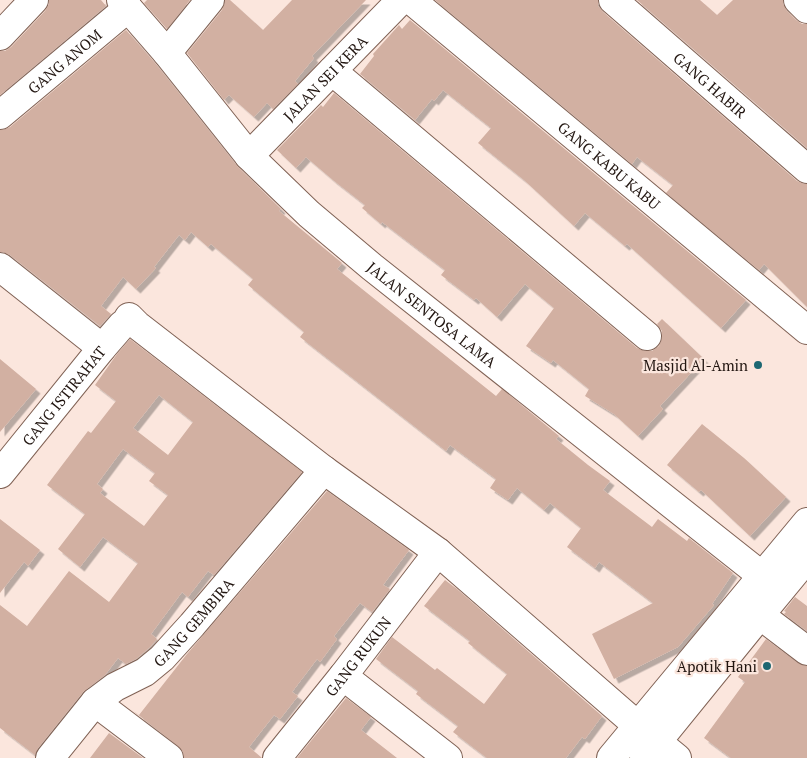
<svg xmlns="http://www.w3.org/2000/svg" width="807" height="758" viewBox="0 0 807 758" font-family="'PT Serif',serif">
  <defs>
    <filter id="shadow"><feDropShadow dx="4.5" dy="4.5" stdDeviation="0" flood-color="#0004"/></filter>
  </defs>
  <rect width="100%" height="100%" fill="#fbe6dd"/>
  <!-- building -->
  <path fill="#d2b0a2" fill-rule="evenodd" filter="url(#shadow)" d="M49,0H101L106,6L0,95V51H5L11,47L45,11L49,4Z
    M147,0H190L167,29L144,3Z
    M225,0H230L263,30L292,0H366L312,56L314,58L295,81L298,84L273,109L267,103L254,117L229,95L224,100L187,53L222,10L225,3Z
    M435,0H598V6L603,12L797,181L804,184H807V307L764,264L759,270L666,193L673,185L637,157L632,164Z
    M637,0H700L717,15L733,0H783V4L787,11L796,20L802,24H807V148Z
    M410,20L746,300L721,328L627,244L625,246L585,213L574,226L524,180L478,143L491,128L443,90L434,101L432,99L415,120L360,74L374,56L373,54L399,25L402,29Z
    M126,30L155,63L238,167L281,209L279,211L342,263L337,269L496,396L502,389L559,436L556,439L588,465L610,481L603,490L652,527L658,519L687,541L689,538L733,573L712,604L714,605L678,647L614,679L592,634L653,603L599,562L595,568L567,547L581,528L550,503L544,510L517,488L508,500L490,488L496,479L450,445L446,451L300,337L304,332L248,285L253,279L211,244L208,247L191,232L185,240L179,235L154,267L156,268L136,289L123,277L101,306L111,314L100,326L10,255L3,252H0V130H3L10,127Z
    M334,93L637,348L645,351H652L659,346L662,338V331L657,324L662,319L704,359L660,406L663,409L638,436L614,414L585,396L589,389L553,360L551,363L526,346L554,308L525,284L497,317L476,298L474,300L441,275L445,270L382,222L381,224L362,208L365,205L333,180L306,157L296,168L277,150L321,105L323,107Z
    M130,339L302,472L214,575L208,571L188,597L182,592L151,634L157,639L150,647L136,659L126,664L118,658L105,675L83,692L38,748L35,755L0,728V605L27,626L69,571L109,602L138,563L103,537L80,567L58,549L85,514L47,485L88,431L91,433L116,401L95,385L117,354ZM159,395L193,422L168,455L133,428ZM123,449L155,473L149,481L168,495L144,526L100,493L103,489L97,484Z
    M0,359L36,389L0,432Z
    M702,424L744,458L786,497L750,536L701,490L699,492L667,465Z
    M327,491L409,550L383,585L390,589L372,612L360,603L334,636L337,639L320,662L317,659L292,692L298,696L280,719L274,715L249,747L262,758H184L183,752L178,746L132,710L139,715L187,654Z
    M0,519L40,550L28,566L24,562L0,593Z
    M445,580L457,589L602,716L585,739L582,737L566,758H487L453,732L458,726L416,694L418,691L376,659L392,637L435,670L437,668L484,704L507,674L468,643L470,641L424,606Z
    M795,597L807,606V631L784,614L786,612L784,611Z
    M766,639L798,663L807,666V758H731L704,738L745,682L738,677Z
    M346,698L371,717L361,730L397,758H297Z
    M109,733L143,758H90Z"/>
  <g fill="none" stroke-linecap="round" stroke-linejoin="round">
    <!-- minor casing -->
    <g stroke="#806255" stroke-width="30">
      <g id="minor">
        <path id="s1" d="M121,0L167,53L249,156L309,214L372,267L780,590"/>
        <path id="s2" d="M411,0L807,330"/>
        <path id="s3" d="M613,0L807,169"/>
        <path d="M798,0L807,9"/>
        <path d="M0,36L34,0"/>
        <path d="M167,53L210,0"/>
        <path d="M332,71L647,336"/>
        <path id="s4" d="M0,115L128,8"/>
        <path id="s5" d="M249,156L401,0"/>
        <path d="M0,267L102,348"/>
        <path id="s6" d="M0,474L102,348L122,325L126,322L129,317L137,325L324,470L438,552L638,726L677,758"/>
        <path d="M760,615L807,651"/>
        <path d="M343,676L448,758"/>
        <path d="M95,702L169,758"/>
        <path id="s7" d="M50,758L95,702L115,687L145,672L162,658L192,625L324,470"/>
        <path id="s8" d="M277,758L343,676L438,552"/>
      </g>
    </g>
    <!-- major casing -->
    <g stroke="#806255" stroke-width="30">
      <path id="major" d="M611,758L807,522
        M644,758L760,615L807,558"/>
    </g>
    <!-- minor -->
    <use href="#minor" stroke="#fff" stroke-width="28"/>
    <!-- major -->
    <use href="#major" stroke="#fff" stroke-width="28"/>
  </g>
  <!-- markers -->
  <g fill="#1d6772" stroke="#fbe6dd" stroke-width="2">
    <circle cx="758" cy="365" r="5"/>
    <circle cx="767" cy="666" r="5"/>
  </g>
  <g text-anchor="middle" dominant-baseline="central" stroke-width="4.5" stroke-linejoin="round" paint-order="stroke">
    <!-- street labels -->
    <g font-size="15" fill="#211510" stroke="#fbe6dd">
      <text stroke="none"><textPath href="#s4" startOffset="84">GANG ANOM</textPath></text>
      <text stroke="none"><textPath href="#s5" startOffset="109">JALAN SEI KERA</textPath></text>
      <text stroke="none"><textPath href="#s3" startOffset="129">GANG HABIR</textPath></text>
      <text stroke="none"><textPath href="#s2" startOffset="258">GANG KABU KABU</textPath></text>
      <text stroke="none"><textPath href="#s1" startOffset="444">JALAN SENTOSA LAMA</textPath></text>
      <text stroke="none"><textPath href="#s6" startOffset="101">GANG ISTIRAHAT</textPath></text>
      <text stroke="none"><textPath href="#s7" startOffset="200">GANG GEMBIRA</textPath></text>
      <text stroke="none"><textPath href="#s8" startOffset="130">GANG RUKUN</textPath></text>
    </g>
    <!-- poi labels -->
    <g font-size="15" fill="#211510" stroke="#fbe6dd" text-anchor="end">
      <text x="748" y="365">Masjid Al-Amin</text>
      <text x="757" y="666">Apotik Hani</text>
    </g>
  </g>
</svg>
